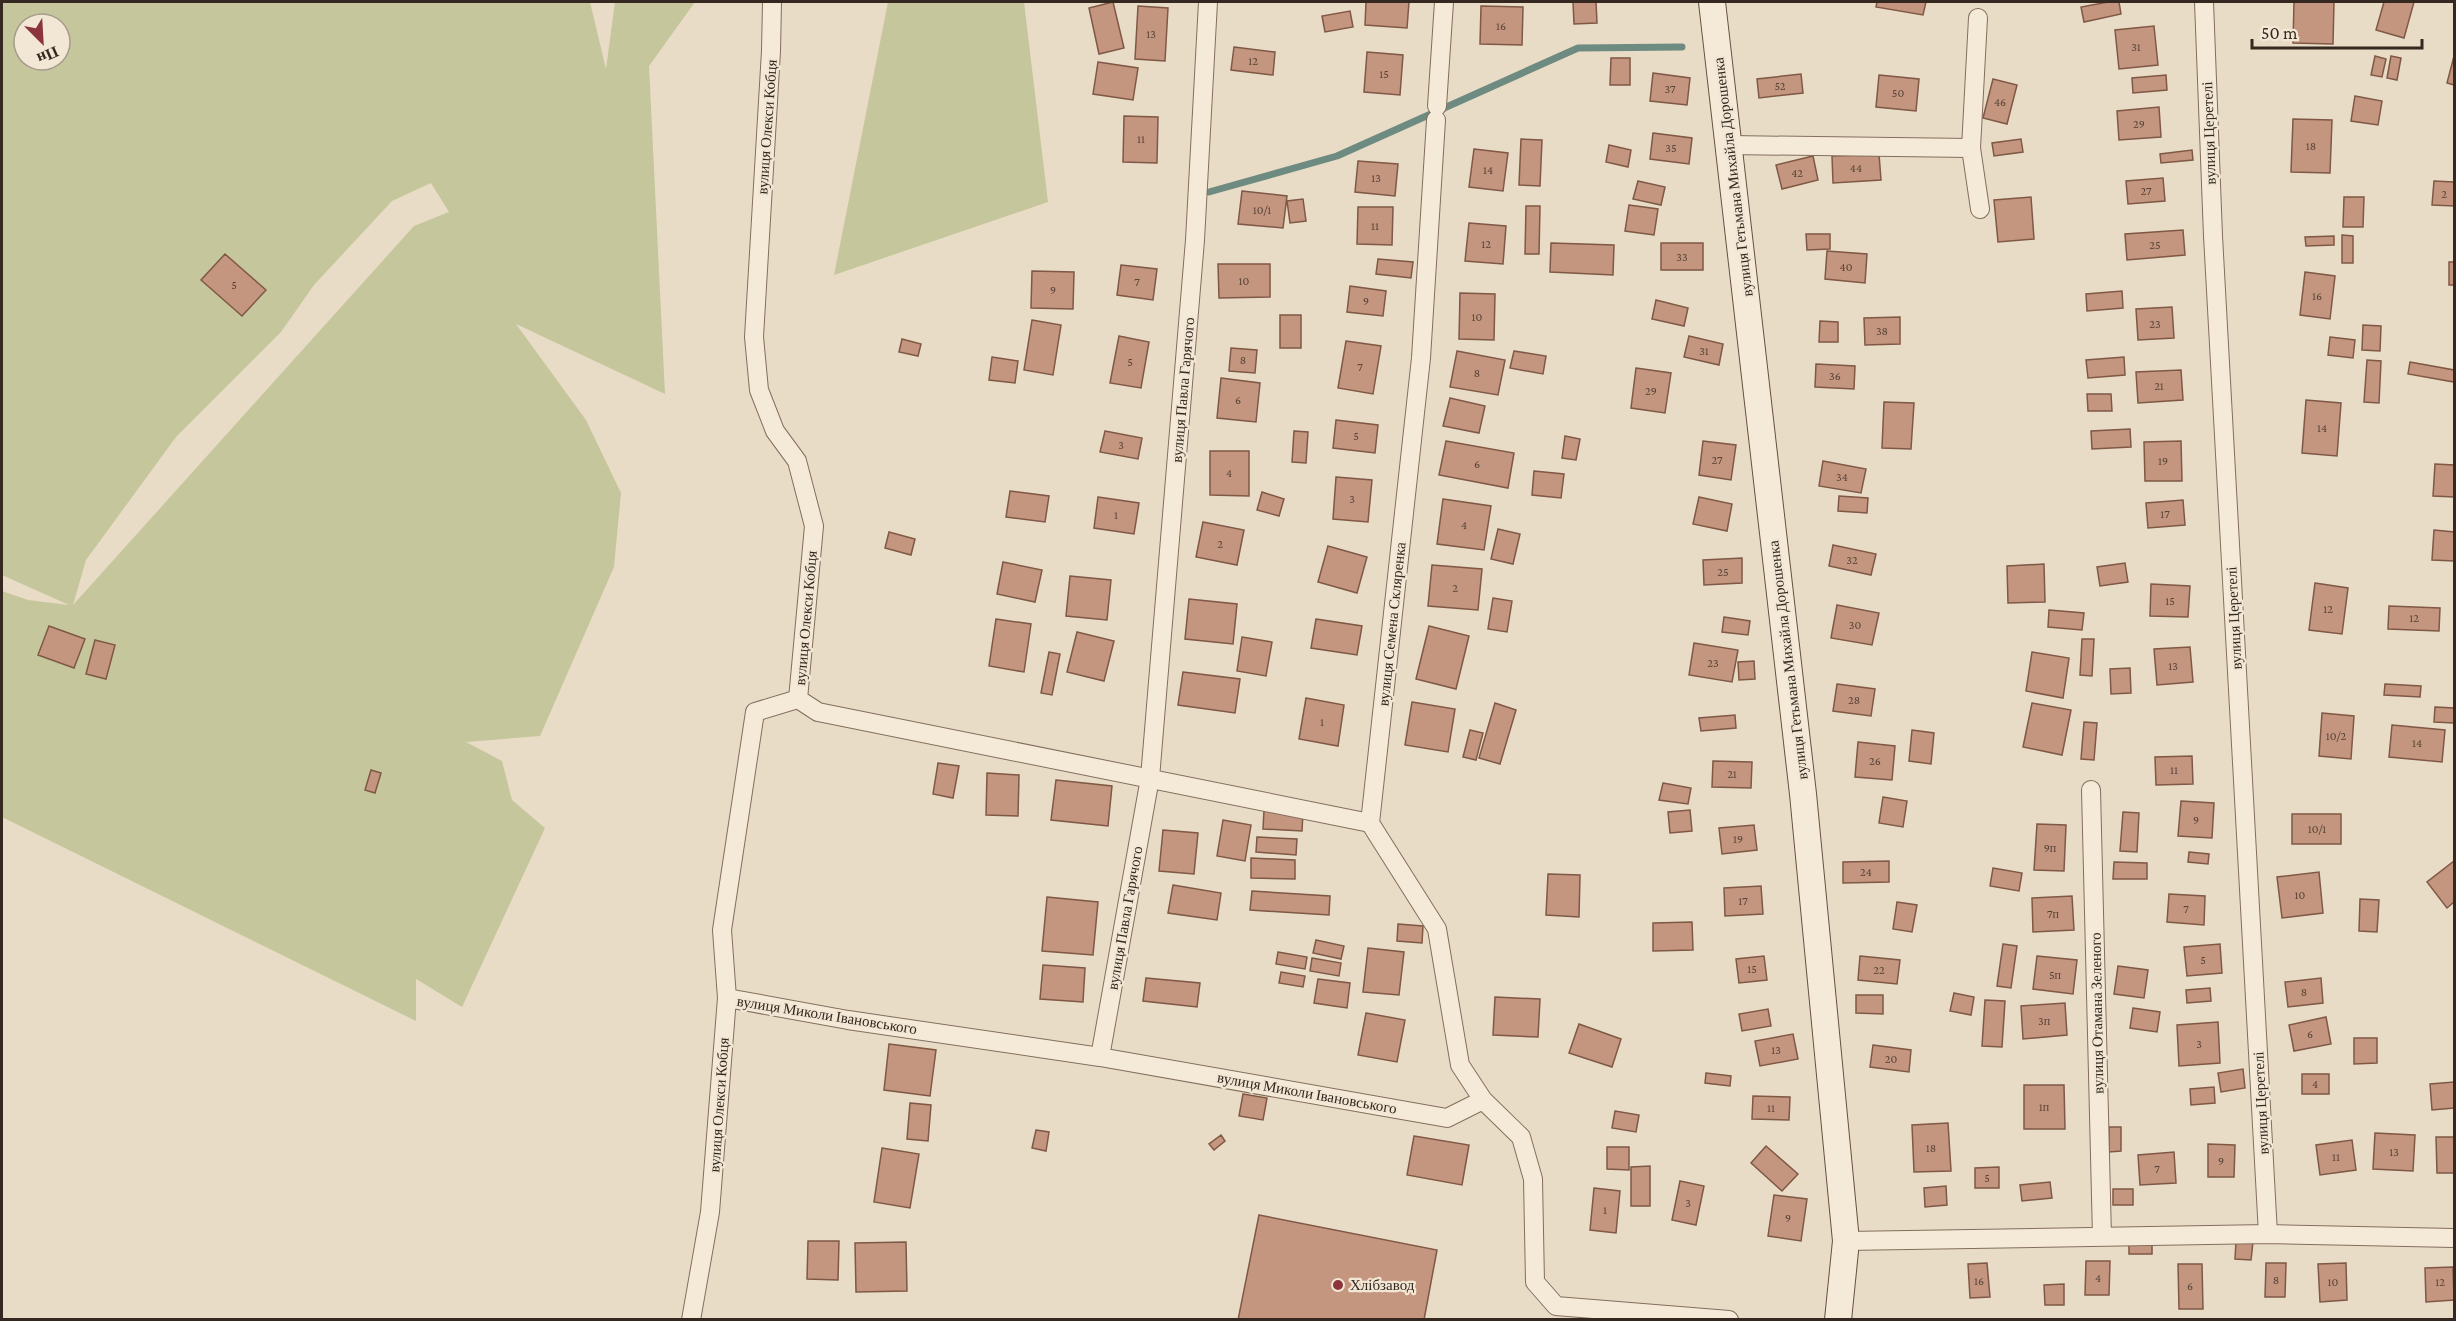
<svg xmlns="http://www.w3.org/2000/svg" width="2456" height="1321" viewBox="0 0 2456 1321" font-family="'Crimson Pro',serif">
  <rect width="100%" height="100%" fill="#e9dcc6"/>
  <!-- green -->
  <path fill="#c5c69b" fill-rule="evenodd" d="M2,2H590L606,69L615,2H695L649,66L665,394L516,324L586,420L621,493L614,567L540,736L466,742L502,761L512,800L545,828L462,1007L416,979V1021L2,817V591L28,600L69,605L2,575ZM24,24H60V60H24ZM431,183L449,212L414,226L73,605L86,560L176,437L281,332L314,285L392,201Z
    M888,2H1024L1048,202L834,275Z"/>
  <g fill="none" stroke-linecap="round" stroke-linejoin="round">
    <!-- stream -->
    <path stroke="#6e8b81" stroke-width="7" d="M1209,192L1337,156L1578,48L1682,47"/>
  </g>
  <!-- building -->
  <path fill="#c4967f" stroke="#7f5846" stroke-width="1.5" d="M1113,2L1124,48L1099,54L1089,8Z
    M1366,2H1409L1407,28L1365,25Z
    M1573,2H1596L1597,23L1574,24Z
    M1877,2H1926L1923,15L1876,7Z
    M2108,2H2119L2121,14L2084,22L2081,7Z
    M2294,2H2334L2333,44L2293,43Z
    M2384,2H2414L2404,38L2376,30Z
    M1138,6L1168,8L1165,61L1135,59Z
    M1481,6L1523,7L1522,45L1480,44Z
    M1350,11L1353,27L1325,32L1322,16Z
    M2154,26L2158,65L2119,69L2115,30Z
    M1234,47L1275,52L1273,75L1231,70Z
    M1367,52L1403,55L1400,95L1364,92Z
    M2375,56L2386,59L2382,77L2371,75Z
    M2391,56L2401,58L2397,80L2387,78Z
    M2454,56V85L2447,83Z
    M1611,58H1630V85H1610Z
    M1098,62L1138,68L1133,100L1093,94Z
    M1653,73L1690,78L1687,105L1650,101Z
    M1801,74L1803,93L1759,98L1757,79Z
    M1879,75L1919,79L1916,111L1876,107Z
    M2166,75L2167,90L2133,93L2132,78Z
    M1993,79L2017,85L2007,124L1983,118Z
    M2355,96L2382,101L2378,125L2351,121Z
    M2159,107L2161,137L2119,140L2117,111Z
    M1124,116L1158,117L1157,163L1123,162Z
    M2293,119L2332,120L2330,173L2291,172Z
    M1653,133L1692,138L1689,164L1650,159Z
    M1521,139L1542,140L1540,186L1519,185Z
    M2021,139L2023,152L1994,156L1992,143Z
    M1609,145L1631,150L1628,167L1606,162Z
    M1474,149L1508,153L1503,191L1469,187Z
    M2192,150L2193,160L2161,163L2160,154Z
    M1879,154L1881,180L1833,183L1832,156Z
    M1813,156L1818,180L1782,189L1776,165Z
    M1358,161L1398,164L1395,196L1355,192Z
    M2163,178L2165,201L2128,204L2126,181Z
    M1638,181L1665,187L1661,205L1633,199Z
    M2434,181L2454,182V206L2432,205Z
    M1242,191L1287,196L1283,228L1238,224Z
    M2031,197L2034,239L1998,242L1994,200Z
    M2344,197H2364L2363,227H2343Z
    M1303,199L1306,221L1290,223L1287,201Z
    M1629,205L1658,209L1654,235L1625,231Z
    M1526,206H1540L1539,254H1525Z
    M1358,207H1393L1392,245L1357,244Z
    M1469,223L1506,226L1503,264L1465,261Z
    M2183,230L2185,255L2127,260L2125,234Z
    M1806,234H1830V249L1807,250Z
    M2342,235L2353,236V263H2342Z
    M2334,236V245L2306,246L2305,237Z
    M1551,243L1614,245L1613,275L1550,272Z
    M1661,243H1703V270H1661Z
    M1827,251L1867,254L1865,283L1825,279Z
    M225,254L266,290L242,316L201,280Z
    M1378,259L1413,262L1411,278L1376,274Z
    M2449,262H2454V285H2449Z
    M1218,264H1270V297L1219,298Z
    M1121,265L1157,269L1153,300L1117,295Z
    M1032,271L1074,272L1073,309L1031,308Z
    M2305,272L2335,276L2330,319L2300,315Z
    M1350,286L1386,291L1383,316L1347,312Z
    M2122,291L2123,308L2087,311L2086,294Z
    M1460,293L1495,294L1494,340L1459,339Z
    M1656,300L1688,308L1684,326L1652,319Z
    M2172,307L2174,338L2138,340L2136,309Z
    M1280,315H1301V348H1280Z
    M1900,317V344L1865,345L1864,318Z
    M1032,320L1061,325L1053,375L1024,370Z
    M1820,321L1838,322V342H1819Z
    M2363,325L2381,326L2380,351L2362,350Z
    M1119,336L1149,342L1141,388L1110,383Z
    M1689,336L1723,344L1719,365L1684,357Z
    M2330,337L2355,340L2353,358L2328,355Z
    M902,339L921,344L918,356L899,352Z
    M1346,341L1381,346L1373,394L1338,388Z
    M1231,348L1257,350L1255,373L1229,371Z
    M1457,351L1505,360L1498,395L1450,387Z
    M1514,351L1546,356L1543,374L1510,368Z
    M992,357L1018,361L1015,383L989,380Z
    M2124,357L2125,375L2088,378L2086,360Z
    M2367,360L2381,361L2379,403L2364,402Z
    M2410,362L2454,370V382L2408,374Z
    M1816,364L1855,366L1854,389L1815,387Z
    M1636,368L1671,373L1665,413L1631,408Z
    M2181,370L2183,400L2138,403L2136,372Z
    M1221,378L1260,383L1256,422L1217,418Z
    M2087,394H2111L2112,411H2088Z
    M1450,398L1485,406L1479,433L1443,426Z
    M2306,400L2341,403L2337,456L2302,453Z
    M1884,402L1914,403L1911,449L1882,448Z
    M1336,420L1378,425L1375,453L1333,448Z
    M2130,429L2131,447L2092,449L2091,431Z
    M1105,431L1142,438L1138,459L1100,452Z
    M1294,431L1308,432L1306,463L1292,462Z
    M1565,436L1580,439L1576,460L1562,458Z
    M1446,441L1514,453L1508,488L1439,475Z
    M1703,441L1736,445L1731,480L1699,475Z
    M2181,441L2182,481H2145L2144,442Z
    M1210,451H1249V496L1210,495Z
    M1823,461L1866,469L1861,493L1819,486Z
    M2435,464L2454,465V497L2433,496Z
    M1534,471L1564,474L1561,498L1532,495Z
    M1336,477L1372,480L1368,522L1333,519Z
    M1010,491L1049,496L1045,522L1006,517Z
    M1262,492L1284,499L1279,516L1257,510Z
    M1839,496L1868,498L1867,513L1838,511Z
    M1098,497L1139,503L1134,534L1094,528Z
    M1699,497L1732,504L1727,531L1693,524Z
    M1443,499L1491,506L1484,550L1437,544Z
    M2183,500L2185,525L2148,528L2146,503Z
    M1203,522L1244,530L1237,565L1196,557Z
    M1498,529L1520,534L1513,564L1491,559Z
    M2434,530L2454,532V561L2432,560Z
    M889,532L915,539L911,555L885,548Z
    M1833,545L1876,554L1871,575L1829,566Z
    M1328,546L1367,557L1357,593L1318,582Z
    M1742,558V583L1704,585L1703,560Z
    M1003,562L1042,570L1035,602L997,594Z
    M2125,563L2128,582L2100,586L2097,567Z
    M2044,564L2045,602L2008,603L2007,566Z
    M1432,565L1482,569L1478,610L1428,606Z
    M1070,576L1111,580L1107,620L1066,616Z
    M2315,583L2348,588L2342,634L2309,630Z
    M2151,584L2190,586L2188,617L2150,616Z
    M1493,598L1512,601L1507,632L1488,629Z
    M1189,599L1237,604L1233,644L1185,639Z
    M1837,605L1879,613L1872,645L1831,638Z
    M2389,606L2440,608L2439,631L2388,629Z
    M2049,610L2084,613L2082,630L2048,627Z
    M1724,617L1750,621L1748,635L1722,632Z
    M996,619L1031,624L1024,672L989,666Z
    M1316,619L1362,626L1357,655L1311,648Z
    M49,626L85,639L74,668L38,655Z
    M1429,626L1469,636L1456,689L1416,679Z
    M1077,632L1114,641L1104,681L1067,672Z
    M1242,637L1272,642L1266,676L1237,671Z
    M2082,639H2094L2092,676L2080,675Z
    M95,640L115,645L106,679L86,674Z
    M1694,643L1738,650L1732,682L1689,675Z
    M2190,647L2193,682L2157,685L2154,649Z
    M1049,652L1060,654L1052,695L1041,693Z
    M2032,652L2069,658L2063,698L2026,691Z
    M1754,661L1755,679L1739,680L1738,662Z
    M2130,668L2131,693L2111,694L2110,669Z
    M1183,672L1240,679L1235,713L1178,705Z
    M1837,684L1875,689L1871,716L1833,711Z
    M2385,684L2421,686L2420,697L2384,695Z
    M1306,698L1344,705L1338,746L1299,739Z
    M1412,702L1455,709L1448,752L1405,745Z
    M1495,703L1516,710L1500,764L1479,758Z
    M2032,703L2071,710L2062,755L2023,747Z
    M2435,707L2454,708V723L2434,722Z
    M2322,713L2354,716L2351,759L2319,756Z
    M1735,715L1736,728L1701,731L1699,718Z
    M2084,722L2097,723L2094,760L2081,759Z
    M2392,725L2445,730L2442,762L2389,757Z
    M1470,730L1483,733L1476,760L1463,757Z
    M1912,730L1934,733L1931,764L1909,761Z
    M1858,742L1895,746L1892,780L1855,777Z
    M2192,756L2193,784L2156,785L2155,757Z
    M1713,761L1752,762L1751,788L1712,787Z
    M938,763L959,766L953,798L933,794Z
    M371,770L381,773L375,793L365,790Z
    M987,773L1019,775L1018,816L986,815Z
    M1056,780L1112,786L1108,826L1051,820Z
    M1663,783L1691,788L1688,804L1659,800Z
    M1883,797L1907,801L1903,827L1879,823Z
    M2181,801L2214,803L2212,838L2178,836Z
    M1264,810L1303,812L1302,831L1263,829Z
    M1690,810L1692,831L1670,833L1668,812Z
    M2123,812L2139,813L2137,852L2120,851Z
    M2292,814H2341V844H2292Z
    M1223,820L1251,825L1245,861L1217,856Z
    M2037,824L2066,825L2064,871L2034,870Z
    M1754,825L1757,850L1722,854L1719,828Z
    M1163,830L1198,833L1194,874L1159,871Z
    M1257,837L1297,839L1296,855L1256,852Z
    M2189,852L2209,854L2208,864L2188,862Z
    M1251,858L1295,860V879L1251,878Z
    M1889,861V882L1843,883V862Z
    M2454,861V902L2447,908L2427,882Z
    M2114,862L2147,863V879H2113Z
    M1993,868L2022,873L2019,891L1990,886Z
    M2319,872L2323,913L2282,918L2277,877Z
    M1548,874L1580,875L1579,917L1546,915Z
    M1173,885L1221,893L1217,920L1168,913Z
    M1761,886L1763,914L1725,916L1724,888Z
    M1252,891L1330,896L1329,915L1250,910Z
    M2169,894L2205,896L2204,925L2167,922Z
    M2072,896L2074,930L2033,932L2032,898Z
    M1047,897L1098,902L1093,955L1042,951Z
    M2360,899L2379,900L2377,932L2359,931Z
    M1897,902L1917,905L1912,932L1893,929Z
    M1692,922L1693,950L1653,951V923Z
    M1398,924L1423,926L1422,943L1397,941Z
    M1316,940L1344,946L1341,959L1313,953Z
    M2003,944L2017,946L2011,988L1997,986Z
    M2220,944L2222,973L2187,976L2184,947Z
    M1368,948L1404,952L1399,995L1363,992Z
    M1278,952L1307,957L1305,969L1276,964Z
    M1764,956L1767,980L1739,983L1736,959Z
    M1860,956L1900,960L1897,984L1858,980Z
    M2037,956L2077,960L2073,994L2033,989Z
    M1312,958L1341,963L1339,976L1310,971Z
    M1043,965L1085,968L1083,1002L1040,999Z
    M2118,966L2148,970L2144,998L2114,994Z
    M1281,972L1305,976L1303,987L1279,983Z
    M1146,978L1200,983L1197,1007L1143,1001Z
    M2321,978L2323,1003L2288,1007L2285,982Z
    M1318,979L1350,983L1347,1008L1314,1003Z
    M2210,988L2211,1001L2187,1003L2186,990Z
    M1954,993L1974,997L1971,1015L1950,1011Z
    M1856,995H1883V1014L1856,1013Z
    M1495,997L1540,999L1538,1037L1493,1035Z
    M1985,1000L2005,1001L2002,1047L1982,1046Z
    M2065,1003L2067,1035L2023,1039L2021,1006Z
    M2133,1008L2160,1012L2157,1032L2130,1028Z
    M1768,1009L1771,1026L1742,1031L1739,1014Z
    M1366,1013L1405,1020L1397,1062L1358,1055Z
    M2326,1017L2331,1044L2294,1051L2289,1025Z
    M2218,1022L2220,1063L2179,1066L2177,1025Z
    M1579,1024L1621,1039L1612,1067L1569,1053Z
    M1793,1034L1798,1059L1760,1066L1755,1041Z
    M2354,1038H2377V1063L2354,1064Z
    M889,1044L936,1050L930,1096L884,1090Z
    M1873,1045L1911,1050L1909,1072L1870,1067Z
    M2243,1069L2245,1088L2221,1092L2218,1073Z
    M1706,1073L1731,1076L1730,1086L1705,1083Z
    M2302,1074H2329V1094H2302Z
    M2454,1082V1108L2432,1110L2430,1084Z
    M2024,1085H2064L2065,1129H2024Z
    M2214,1087L2215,1103L2191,1105L2190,1089Z
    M1243,1094L1267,1098L1263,1120L1239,1116Z
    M1753,1096L1790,1097L1789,1120L1752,1119Z
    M910,1103L931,1105L928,1141L907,1139Z
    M1615,1111L1639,1115L1636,1132L1612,1128Z
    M1948,1123L1951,1171L1914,1172L1912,1125Z
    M2109,1127H2121V1151L2109,1152Z
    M1036,1130L1049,1132L1046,1151L1032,1148Z
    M2375,1133L2415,1135L2413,1171L2373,1169Z
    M1221,1135L1225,1141L1214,1150L1209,1144Z
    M1414,1136L1469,1145L1462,1185L1407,1175Z
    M2436,1137H2454V1173H2437Z
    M2352,1140L2356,1170L2320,1175L2316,1145Z
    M2208,1144L2235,1145L2234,1177H2208Z
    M1766,1146L1798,1174L1782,1191L1751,1163Z
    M1607,1147H1629V1170L1607,1169Z
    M882,1148L919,1154L910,1208L874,1202Z
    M2174,1152L2176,1183L2140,1185L2138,1155Z
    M1650,1166V1206H1631V1167Z
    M1999,1167V1188H1975V1168Z
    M1680,1181L1704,1186L1696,1225L1672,1220Z
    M2050,1182L2052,1198L2022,1201L2020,1185Z
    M1946,1186L1947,1205L1925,1207L1924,1188Z
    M1594,1188L1620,1191L1616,1233L1590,1230Z
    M2113,1189H2133V1205H2113Z
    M1774,1195L1807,1199L1801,1241L1768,1236Z
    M1259,1215L1437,1250L1424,1320H1238Z
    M2129,1240H2152V1254H2129Z
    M808,1241H839L838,1280L807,1279Z
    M2236,1241L2253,1242L2251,1260L2235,1259Z
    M906,1242L907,1291L856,1292L855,1243Z
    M2086,1261H2110L2109,1295H2085Z
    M1987,1263L1990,1297L1970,1298L1968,1264Z
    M2266,1263H2286L2285,1297H2265Z
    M2346,1263L2347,1300L2320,1302L2318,1264Z
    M2178,1264H2202L2203,1309H2179Z
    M2453,1267L2454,1300L2426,1302L2425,1268Z
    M2064,1284V1305H2045L2044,1285Z"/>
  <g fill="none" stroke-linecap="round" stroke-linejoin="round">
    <!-- street casing -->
    <g stroke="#836e5d" stroke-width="20">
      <path id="street" d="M2204,2L2213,236L2268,1234
        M1978,18L1971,148L1980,209
        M1437,106L1444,2
        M1436,120L1421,358L1370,823L1437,929L1460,1065L1483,1100L1521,1137L1533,1179L1535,1282L1556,1306L1729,1320
        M1729,145L1971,148
        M798,699L818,712L1370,823
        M2091,790L2102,1237
        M727,998L848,1020L1100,1057L1447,1118L1483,1100
        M1100,1057L1150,778L1195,240L1208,2
        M1846,1241L2268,1234L2454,1238
        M691,1320L710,1212L727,998L722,930L755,712L798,699L814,526L797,461L775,431L759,390L754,337L771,51L772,2"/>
    </g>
    <!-- secondary casing -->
    <g stroke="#655041" stroke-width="28">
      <path id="secondary" d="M1712,2L1803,794L1846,1241L1838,1320"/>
    </g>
    <!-- street -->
    <use href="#street" stroke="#f5ead8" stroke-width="18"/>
    <!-- secondary -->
    <use href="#secondary" stroke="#f5ead8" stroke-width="26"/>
  </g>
  <!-- markers -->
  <circle fill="#8b343c" stroke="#f2e7d4" stroke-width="2" cx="1338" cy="1285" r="6"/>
  <g text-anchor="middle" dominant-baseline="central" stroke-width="4.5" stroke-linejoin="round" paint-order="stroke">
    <!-- number labels -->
    <g font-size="12" fill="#584438">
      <text x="1501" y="26">16</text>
      <text x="1151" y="34">13</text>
      <text x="2136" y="47">31</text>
      <text x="1253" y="61">12</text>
      <text x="1384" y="74">15</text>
      <text x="1780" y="86">52</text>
      <text x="1670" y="89">37</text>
      <text x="1898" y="93">50</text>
      <text x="2000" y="102">46</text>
      <text x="2139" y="124">29</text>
      <text x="1141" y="139">11</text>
      <text x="2311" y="146">18</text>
      <text x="1671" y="148">35</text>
      <text x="1856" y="168">44</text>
      <text x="1488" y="170">14</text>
      <text x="1797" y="173">42</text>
      <text x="1376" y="178">13</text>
      <text x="2146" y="191">27</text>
      <text x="2444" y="194">2</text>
      <text x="1262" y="210">10/1</text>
      <text x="1375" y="226">11</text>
      <text x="1486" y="244">12</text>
      <text x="2155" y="245">25</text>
      <text x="1682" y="257">33</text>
      <text x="1846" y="267">40</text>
      <text x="1244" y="281">10</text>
      <text x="1137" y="282">7</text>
      <text x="234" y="285">5</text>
      <text x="1053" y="290">9</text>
      <text x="2317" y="296">16</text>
      <text x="1366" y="301">9</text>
      <text x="1477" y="317">10</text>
      <text x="2155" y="324">23</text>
      <text x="1882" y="331">38</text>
      <text x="1704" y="351">31</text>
      <text x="1243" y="360">8</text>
      <text x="1130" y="362">5</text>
      <text x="1360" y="367">7</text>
      <text x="1477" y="373">8</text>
      <text x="1835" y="376">36</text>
      <text x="2159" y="386">21</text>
      <text x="1651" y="391">29</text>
      <text x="1238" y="400">6</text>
      <text x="2322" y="428">14</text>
      <text x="1356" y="436">5</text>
      <text x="1121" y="445">3</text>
      <text x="1717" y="460">27</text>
      <text x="2163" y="461">19</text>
      <text x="1477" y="464">6</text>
      <text x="1229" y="473">4</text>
      <text x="1842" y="477">34</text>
      <text x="1352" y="499">3</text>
      <text x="2165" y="514">17</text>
      <text x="1116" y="515">1</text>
      <text x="1464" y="525">4</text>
      <text x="1220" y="544">2</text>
      <text x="1852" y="560">32</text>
      <text x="1723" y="572">25</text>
      <text x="1455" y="588">2</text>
      <text x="2170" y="601">15</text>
      <text x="2328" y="609">12</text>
      <text x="2414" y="618">12</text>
      <text x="1855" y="625">30</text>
      <text x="1713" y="663">23</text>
      <text x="2173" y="666">13</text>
      <text x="1854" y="700">28</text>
      <text x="1322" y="722">1</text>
      <text x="2336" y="736">10/2</text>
      <text x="2417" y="743">14</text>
      <text x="1875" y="761">26</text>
      <text x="2174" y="770">11</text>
      <text x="1732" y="774">21</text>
      <text x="2196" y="820">9</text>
      <text x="2317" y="829">10/1</text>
      <text x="1738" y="839">19</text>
      <text x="2050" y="848">9п</text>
      <text x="1866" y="872">24</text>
      <text x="2300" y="895">10</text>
      <text x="1743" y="901">17</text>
      <text x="2186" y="909">7</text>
      <text x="2053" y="914">7п</text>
      <text x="2203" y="960">5</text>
      <text x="1752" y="969">15</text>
      <text x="1879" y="970">22</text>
      <text x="2055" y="975">5п</text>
      <text x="2304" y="992">8</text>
      <text x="2044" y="1021">3п</text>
      <text x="2310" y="1034">6</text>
      <text x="2199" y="1044">3</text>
      <text x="1776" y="1050">13</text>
      <text x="1891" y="1059">20</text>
      <text x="2315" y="1084">4</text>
      <text x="2044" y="1107">1п</text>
      <text x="1771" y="1108">11</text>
      <text x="1931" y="1148">18</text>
      <text x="2394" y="1152">13</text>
      <text x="2336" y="1157">11</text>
      <text x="2221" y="1161">9</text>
      <text x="2157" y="1169">7</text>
      <text x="1987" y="1178">5</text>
      <text x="1688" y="1203">3</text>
      <text x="1605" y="1210">1</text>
      <text x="1788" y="1218">9</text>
      <text x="2098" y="1278">4</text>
      <text x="2276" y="1280">8</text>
      <text x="1979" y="1281">16</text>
      <text x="2333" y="1282">10</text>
      <text x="2440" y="1282">12</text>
      <text x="2190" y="1286">6</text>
    </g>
    <!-- street labels -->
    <g font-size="15" fill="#342820" stroke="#f2e7d4">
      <text transform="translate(767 127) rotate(-86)">вулиця Олекси Кобця</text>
      <text transform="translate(2209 133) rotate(-92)">вулиця Церетелі</text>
      <text transform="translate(1733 177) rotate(-97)">вулиця Гетьмана Михайла Дорошенка</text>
      <text transform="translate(1183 390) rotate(-85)">вулиця Павла Гарячого</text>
      <text transform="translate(806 618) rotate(-85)">вулиця Олекси Кобця</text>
      <text transform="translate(2234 618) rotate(-93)">вулиця Церетелі</text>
      <text transform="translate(1392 624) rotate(-84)">вулиця Семена Скляренка</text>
      <text transform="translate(1788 660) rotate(-97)">вулиця Гетьмана Михайла Дорошенка</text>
      <text transform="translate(1125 918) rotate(-80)">вулиця Павла Гарячого</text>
      <text transform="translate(2097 1013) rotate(-91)">вулиця Отамана Зеленого</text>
      <text transform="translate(827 1015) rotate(9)">вулиця Миколи Івановського</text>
      <text transform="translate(1307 1093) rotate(10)">вулиця Миколи Івановського</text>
      <text transform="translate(2261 1103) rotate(-93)">вулиця Церетелі</text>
      <text transform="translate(719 1105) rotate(-86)">вулиця Олекси Кобця</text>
    </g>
    <!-- poi labels -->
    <g font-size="15" fill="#342820" stroke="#f2e7d4" text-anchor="start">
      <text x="1350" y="1285">Хлібзавод</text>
    </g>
  </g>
  <!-- border -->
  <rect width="2456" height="1321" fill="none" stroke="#342820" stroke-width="6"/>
  <!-- north arrow -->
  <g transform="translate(42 42) rotate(156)"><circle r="28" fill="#f2e7d4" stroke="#a69b8c" stroke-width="1.5"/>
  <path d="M0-4.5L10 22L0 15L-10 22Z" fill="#8b343c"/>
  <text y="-9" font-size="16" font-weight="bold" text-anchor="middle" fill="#342820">Пн</text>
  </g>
  <!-- scale -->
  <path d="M2252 39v9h170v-9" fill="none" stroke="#342820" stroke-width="3"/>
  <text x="2261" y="39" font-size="18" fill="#342820" stroke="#f2e7d4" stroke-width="4.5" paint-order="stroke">50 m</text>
</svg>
